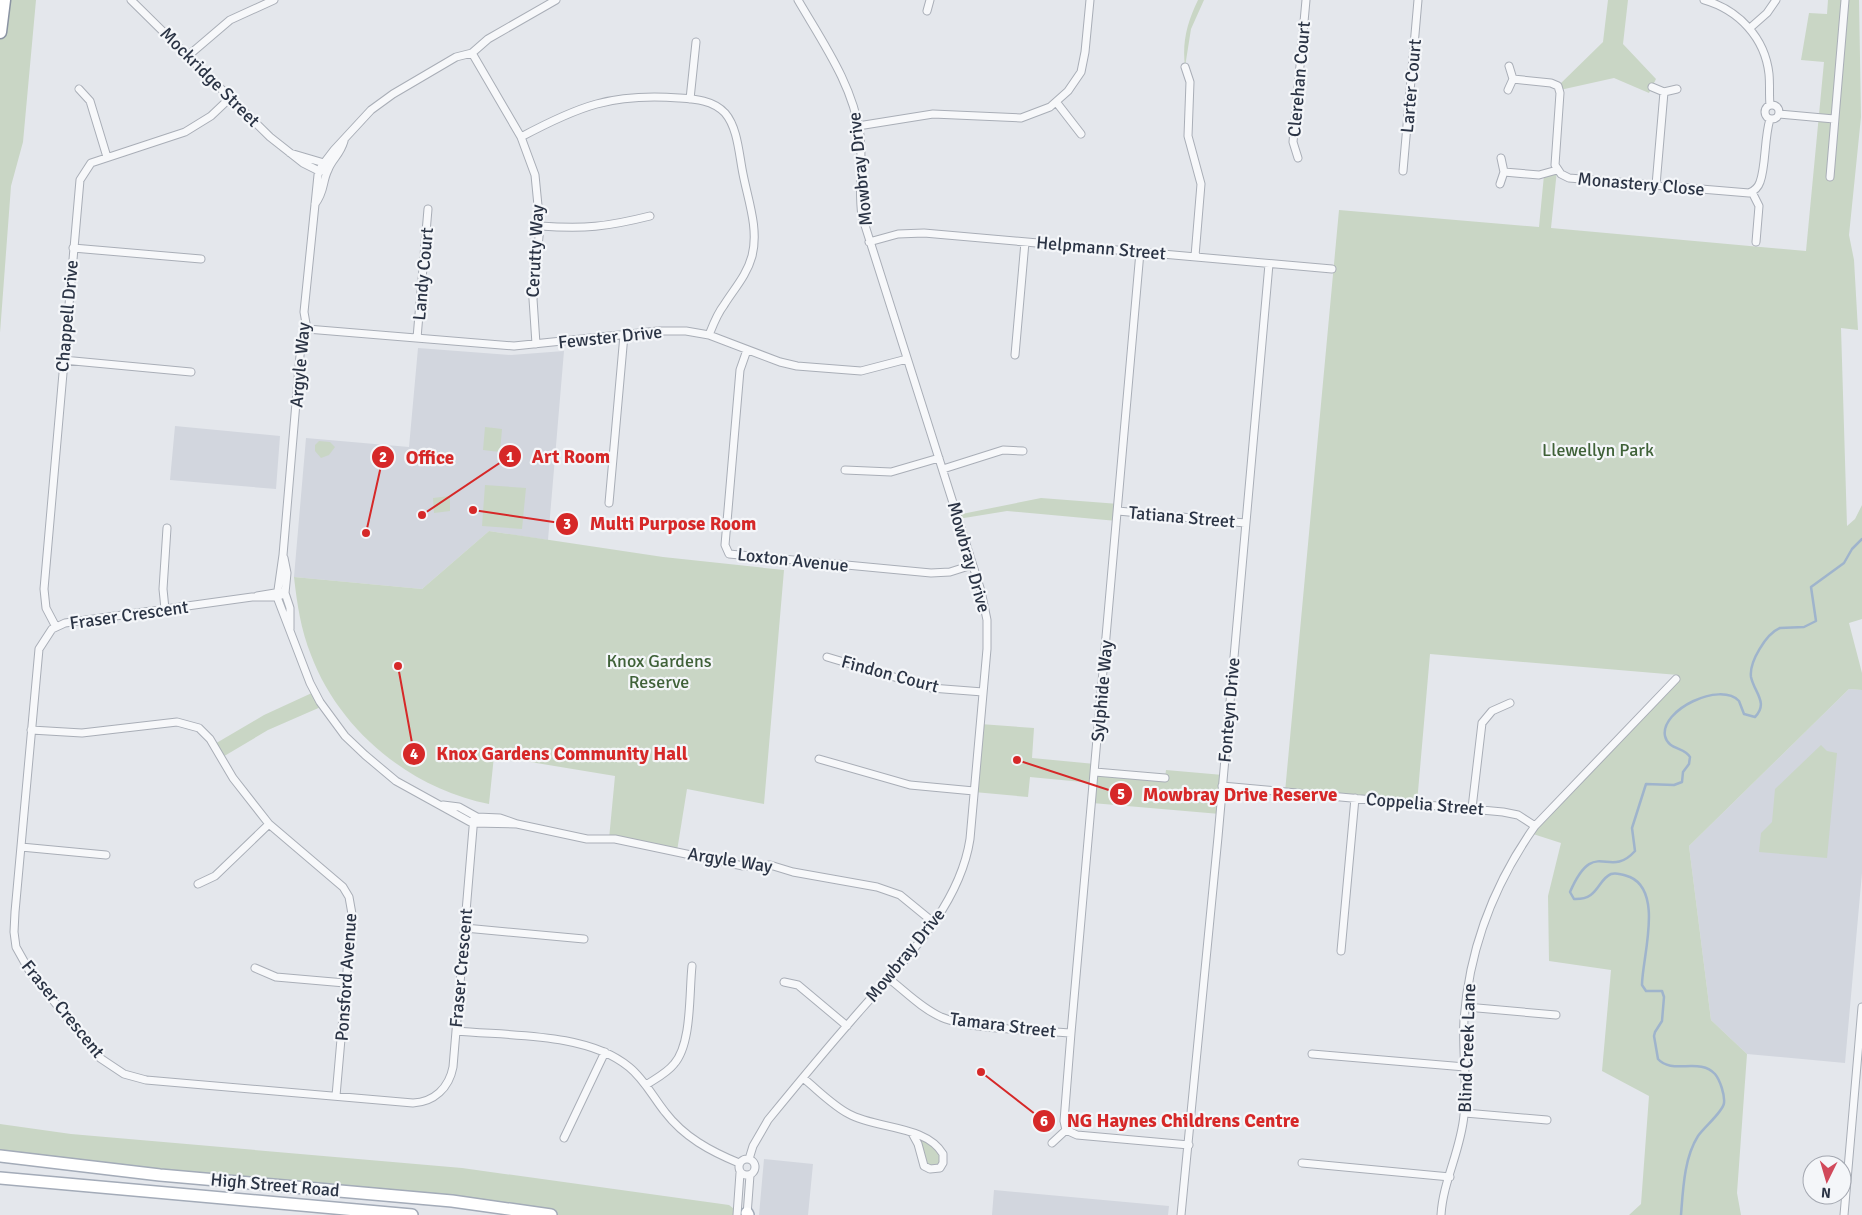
<svg xmlns="http://www.w3.org/2000/svg" width="1862" height="1215" viewBox="0 0 1862 1215" font-family="Signika,sans-serif">
  <rect width="100%" height="100%" fill="#e4e7ec"/>
  <!-- built -->
  <path fill="#d2d6de" d="M418,348L511,355L564,351L548,540L489,531L422,589L294,577L306,438L409,447Z
    M175,426L280,436L276,489L170,480Z
    M1849,689L1862,690V873L1845,1063L1747,1054L1711,1020L1689,846Z
    M764,1159L813,1164L808,1215H759Z
    M994,1190L1169,1206L1168,1215H992Z"/>
  <!-- green -->
  <path fill="#c9d6c5" d="M6,0H36L23,142L11,186L0,333V32Z
    M1198,0H1204L1191,29L1185,67C1182,42 1187,23 1198,0Z
    M1608,0H1628L1623,44L1656,79L1649,93L1614,78L1560,90L1558,86L1603,42Z
    M1828,0H1859L1861,117L1849,235L1854,260L1858,330L1841,328L1847,526L1855,519L1862,505V619L1849,623L1862,673V690L1849,689L1689,846L1711,1020L1747,1054L1737,1193L1741,1215H1629L1641,1204L1649,1096L1602,1071L1611,970L1549,961L1548,896L1561,843L1530,833L1676,679L1678,675L1430,654L1417,803L1285,792L1339,210L1539,227L1544,175L1557,170L1551,228L1806,251L1824,62L1801,60L1809,13L1827,14Z
    M485,427L502,429L500,452L483,450Z
    M319,441L330,442L335,447L329,455L321,458L315,451V445Z
    M485,485L526,488L522,529L482,526Z
    M450,496V511L434,513L433,498Z
    M1041,498L1119,504L1117,521L1007,511L958,519L957,515Z
    M489,531L663,557L784,570L764,804L687,789L677,851L609,839L615,776L494,756L489,804C411,789 339,730 311,655C301,630 297,604 294,577L422,589Z
    M314,692L323,706L268,730L221,758L213,745L264,715Z
    M980,724L1034,728L1032,758L1095,764V772L1165,778L1166,770L1223,775L1220,814L1092,803L1093,783L1030,777L1028,797L974,792Z
    M1821,745L1827,751L1837,753L1827,858L1759,852L1761,833L1772,822L1775,789Z
    M0,1124L71,1134L462,1168L729,1205L738,1212L737,1215H551L0,1156Z
    M919,1135L940,1150L942,1165L926,1168L920,1148Z"/>
  <g fill="none" stroke-linecap="round" stroke-linejoin="round">
    <!-- stream -->
    <path stroke="#9fb4cc" stroke-width="2.5" d="M1681,1215C1683,1190 1684,1158 1698,1136C1704,1127 1723,1112 1724,1103C1725,1095 1720,1080 1715,1074C1700,1057 1672,1075 1658,1059L1654,1036L1655,1032L1662,1021L1664,997L1662,991H1646L1642,985C1642,958 1664,892 1630,877C1624,875 1617,872 1611,874C1597,880 1599,900 1574,899L1570,892C1595,835 1608,881 1635,851L1632,828L1646,784L1674,785L1682,782L1683,772L1689,764L1690,757C1685,747 1668,750 1665,736C1660,710 1720,681 1739,701L1744,714L1755,717C1769,703 1754,692 1751,677C1749,662 1766,634 1780,628L1804,627L1816,621L1811,587L1844,563L1852,549L1862,539"/>
    <!-- street casing -->
    <g stroke="#a9aeb7" stroke-width="9">
      <path id="street" d="M131,0L270,137L303,163L319,171L327,170L324,163L290,153
        M1704,0C1739,10 1765,38 1769,74C1770,85 1769,95 1770,105
        M927,11L930,0
        M1750,28L1767,13L1776,0
        M472,53L521,137L535,175L540,226L533,299L536,344
        M189,55L230,20L274,0
        M1185,67L1190,82L1188,136L1201,184L1195,256
        M1513,79L1551,83L1558,86L1560,93L1555,165L1561,174L1569,178L1749,193C1754,191 1758,188 1760,182C1766,166 1764,139 1770,119
        M1652,87L1664,92L1677,89
        M79,89L90,101L107,157
        M1508,90L1513,79L1509,66
        M690,99L696,42
        M1057,103L1081,134
        M1765 112a7 7 0 1 1 14 0a7 7 0 1 1-14 0Z
        M1779,114L1834,119
        M858,126L933,114L1021,118L1050,107L1068,91L1081,72L1085,52L1090,0
        M521,137C579,106 612,93 679,98C695,99 713,100 725,113C738,128 739,155 743,174C748,200 759,229 752,256C747,275 734,289 724,305C717,314 713,325 709,335
        M1298,158L1293,142L1306,0
        M1403,171L1418,0
        M1504,172L1539,175L1557,170
        M1830,177L1845,0
        M1500,184L1504,172L1501,158
        M1656,185L1664,92
        M1752,192L1759,206L1756,242
        M315,204C325,191 322,182 328,170C332,159 340,155 344,141
        M540,226C585,229 606,227 650,216
        M869,242L898,234L924,233L1332,269
        M73,248L201,259
        M307,329L514,346L658,331H686L709,335L780,362L797,366L861,371L907,359
        M417,338L428,209
        M747,350L740,370L725,545L729,554L931,573L950,572L972,565
        M1015,355L1025,242
        M63,360L191,372
        M943,469L1003,450L1023,451
        M845,470L891,472L939,458
        M609,503L624,335
        M1118,511L1245,523
        M284,558L287,573L285,593L290,608V629
        M285,593L277,597H252L65,623L52,629L39,649L15,912L14,932L16,947L30,972L100,1058L124,1074L146,1080L413,1103C434,1102 449,1088 453,1067L474,816
        M257,596L281,592
        M165,609L163,589L167,528
        M56,627L46,608L44,589L80,180L91,163L185,132L211,116L231,97
        M827,657L931,688L983,692
        M31,730L82,733L177,722L199,728L210,739L233,778L269,824L343,887L349,897L352,914L336,1096
        M819,759L910,785L974,791
        M1095,772L1165,778
        M1222,786L1503,812L1518,815L1535,826
        M443,805L459,807L477,817L500,818L517,824L587,839H615L743,866L770,865L793,872L877,887L900,895L933,922
        M1472,808L1482,723L1492,711L1510,703
        M517,824L472,823L396,781L365,755L345,736L320,702L310,683L277,597L283,555L301,344L307,329L304,312L318,175L321,167L334,150L371,110L393,94L456,57L472,53L488,39L556,0
        M21,847L106,855
        M198,884L215,876L269,824
        M465,928L584,939
        M1341,951L1355,798
        M255,968L276,977L345,983
        M888,978C905,991 921,1008 941,1017C972,1030 1036,1030 1071,1033
        M784,982L798,985L847,1026
        M1466,1007L1556,1015
        M456,1031C508,1036 587,1032 629,1067C644,1079 653,1097 665,1112C684,1137 710,1151 739,1163
        M1312,1054L1465,1067
        M803,1078C818,1090 832,1105 849,1114C876,1129 926,1125 943,1154V1163L940,1168L930,1169L924,1166L918,1144L912,1133
        M646,1085C655,1079 667,1073 674,1064C692,1044 689,993 692,966
        M1465,1113L1547,1120
        M1066,1130L1064,1121L1071,1033L1140,252
        M564,1138L605,1052
        M1052,1143L1066,1130L1077,1135L1189,1145
        M739 1167a8 8 0 1 1 16 0a8 8 0 1 1-16 0Z
        M749,1159L753,1146L768,1120C795,1087 822,1054 851,1021C897,967 959,911 970,839L987,649V620L981,591L862,216C858,189 863,162 860,135C853,85 823,43 798,0
        M1302,1163L1450,1177
        M737,1215L740,1173
        M747,1215L750,1175
        M1181,1215L1218,837L1269,264
        M1441,1215C1443,1181 1461,1150 1464,1115C1468,1084 1462,1052 1464,1020C1469,950 1494,884 1535,826L1676,679
        M1844,1215L1862,1007"/>
    </g>
    <!-- primary casing -->
    <g stroke="#a3abb8" stroke-width="14">
      <path id="primary" d="M0,1156L160,1175L452,1201L551,1215
        M0,1178L412,1215
        M747,1213L748,1215"/>
    </g>
    <!-- highway casing -->
    <g stroke="#8b94a3" stroke-width="15">
      <path id="highway" d="M0,32L4,0"/>
    </g>
    <!-- street -->
    <use href="#street" stroke="#f7f8fa" stroke-width="7"/>
    <!-- primary -->
    <use href="#primary" stroke="#fff" stroke-width="11"/>
    <!-- highway -->
    <use href="#highway" stroke="#fff" stroke-width="12"/>
  </g>
  <g text-anchor="middle" dominant-baseline="central" stroke-width="4.5" stroke-linejoin="round" paint-order="stroke">
    <!-- street labels -->
    <g font-size="18" fill="#2b3445" stroke="#f4f6f9">
      <text transform="translate(210 77) rotate(45)">Mockridge Street</text>
      <text transform="translate(1299 79) rotate(-85)">Clerehan Court</text>
      <text transform="translate(1411 86) rotate(-85)">Larter Court</text>
      <text transform="translate(860 169) rotate(-96)">Mowbray Drive</text>
      <text transform="translate(1641 184) rotate(5)">Monastery Close</text>
      <text transform="translate(1101 248) rotate(5)">Helpmann Street</text>
      <text transform="translate(535 251) rotate(-87)">Cerutty Way</text>
      <text transform="translate(423 274) rotate(-85)">Landy Court</text>
      <text transform="translate(67 316) rotate(-85)">Chappell Drive</text>
      <text transform="translate(610 337) rotate(-6)">Fewster Drive</text>
      <text transform="translate(300 365) rotate(-85)">Argyle Way</text>
      <text transform="translate(1182 517) rotate(5)">Tatiana Street</text>
      <text transform="translate(969 557) rotate(74)">Mowbray Drive</text>
      <text transform="translate(793 560) rotate(6)">Loxton Avenue</text>
      <text transform="translate(129 615) rotate(-8)">Fraser Crescent</text>
      <text transform="translate(890 674) rotate(15)">Findon Court</text>
      <text transform="translate(1102 691) rotate(-85)">Sylphide Way</text>
      <text transform="translate(1229 710) rotate(-85)">Fonteyn Drive</text>
      <text transform="translate(1425 804) rotate(5)">Coppelia Street</text>
      <text transform="translate(730 860) rotate(9)">Argyle Way</text>
      <text transform="translate(905 955) rotate(-51)">Mowbray Drive</text>
      <text transform="translate(461 968) rotate(-85)">Fraser Crescent</text>
      <text transform="translate(346 977) rotate(-86)">Ponsford Avenue</text>
      <text transform="translate(63 1009) rotate(51)">Fraser Crescent</text>
      <text transform="translate(1003 1025) rotate(7)">Tamara Street</text>
      <text transform="translate(1467 1048) rotate(-88)">Blind Creek Lane</text>
      <text transform="translate(275 1185) rotate(5)">High Street Road</text>
    </g>
    <!-- park labels -->
    <g font-size="18" fill="#3f6138" stroke="#f4f6f9">
      <text x="1598" y="450">Llewellyn Park</text>
      <text x="659" y="661">Knox Gardens<tspan x="659" dy="21">Reserve</tspan></text>
    </g>
  </g>
  <!-- callouts -->
  <path fill="none" stroke="#d62828" stroke-width="2" d="M422 515L510 456M366 533L383 457M473 510L567 524M398 666L414 754M1017 760L1121 794M981 1072L1044 1121"/>
  <g fill="#d62828" stroke="#f4f6f9" stroke-width="2">
    <circle cx="422" cy="515" r="5"/>
    <circle cx="366" cy="533" r="5"/>
    <circle cx="473" cy="510" r="5"/>
    <circle cx="398" cy="666" r="5"/>
    <circle cx="1017" cy="760" r="5"/>
    <circle cx="981" cy="1072" r="5"/>
    <circle cx="510" cy="456" r="12"/>
    <circle cx="383" cy="457" r="12"/>
    <circle cx="567" cy="524" r="12"/>
    <circle cx="414" cy="754" r="12"/>
    <circle cx="1121" cy="794" r="12"/>
    <circle cx="1044" cy="1121" r="12"/>
  </g>
  <g font-size="15" text-anchor="middle" font-weight="bold" fill="#fff">
    <text x="510" y="462">1</text>
    <text x="383" y="462">2</text>
    <text x="567" y="529">3</text>
    <text x="414" y="759">4</text>
    <text x="1121" y="799">5</text>
    <text x="1044" y="1126">6</text>
  </g>
  <g font-size="19" text-anchor="middle" font-weight="bold" fill="#d62828" stroke="#f4f6f9" stroke-width="4.5" stroke-linejoin="round" paint-order="stroke">
    <text x="571" y="463">Art Room</text>
    <text x="430" y="464">Office</text>
    <text x="673" y="530">Multi Purpose Room</text>
    <text x="562" y="760">Knox Gardens Community Hall</text>
    <text x="1240" y="801">Mowbray Drive Reserve</text>
    <text x="1183" y="1127">NG Haynes Childrens Centre</text>
  </g>
  <!-- north arrow -->
  <g transform="translate(1827 1180) rotate(185)"><circle r="24" fill="#f4f6f9" stroke="#a4a8b1"/>
  <path d="M0-4L9 19L0 12L-9 19Z" fill="#d1495b"/>
  <text y="-8" font-size="14" font-weight="bold" text-anchor="middle" fill="#2b3445">N</text>
  </g>
</svg>
